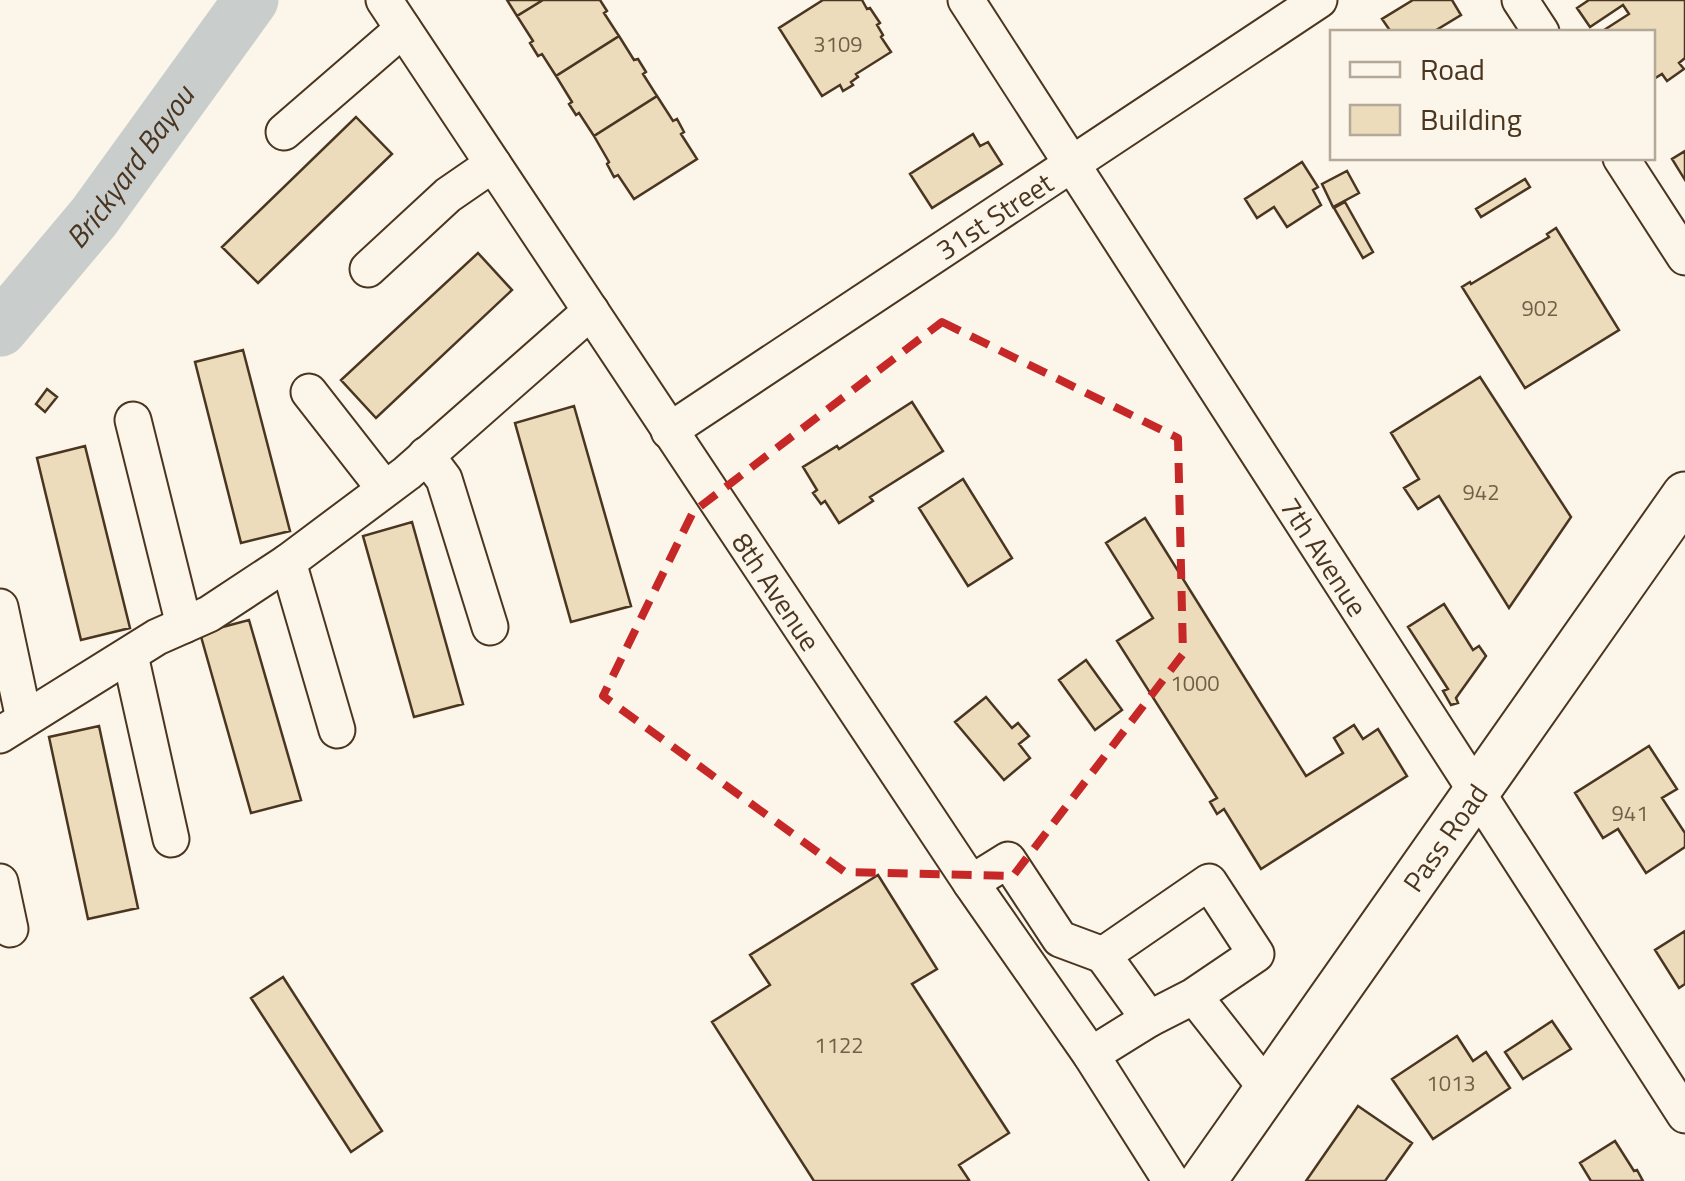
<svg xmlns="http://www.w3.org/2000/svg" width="1685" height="1181" viewBox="0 0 1685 1181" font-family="'Titillium Web',sans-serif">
  <rect width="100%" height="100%" fill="#fbf6e9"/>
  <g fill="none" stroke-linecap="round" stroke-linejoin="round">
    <!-- river -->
    <path stroke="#c9cecd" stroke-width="55" id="s1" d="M0,329L94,217L251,0"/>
  </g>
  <!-- building -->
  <path fill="#ecdcbc" stroke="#4a3520" stroke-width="2.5" d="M507,0H543L517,16Z
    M543,0H600L607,11L604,13L619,36L556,76L542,54L538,56L530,43L533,41L517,16Z
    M823,0H862L867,9L870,8L880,23L877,25L883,35L881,37L891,52L856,74L858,77L851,82L853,85L843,91L840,85L822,96L779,28Z
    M1413,0H1452L1461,15L1433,32H1391L1382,19Z
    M1589,0H1685V58L1679,63L1684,69L1667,81L1662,74L1652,80V32H1601L1629,14L1623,5L1590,27L1577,8Z
    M619,36L634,60L638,59L646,72L643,74L657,96L594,136L579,113L576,115L569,104L572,102L556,76Z
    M657,96L673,121L677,119L684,132L681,134L697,159L634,199L618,175L614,177L607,164L609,162L594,136Z
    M356,117L392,154L258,283L222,247Z
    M973,134L980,146L988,142L1002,164L932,208L910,174Z
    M1685,151V180L1672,159Z
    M1302,162L1318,187L1313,190L1321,205L1287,227L1274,207L1257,218L1245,199Z
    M1347,171L1359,193L1333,207L1322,184Z
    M1525,179L1530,187L1481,217L1476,209Z
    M1345,202L1373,252L1363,258L1334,208Z
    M1556,228L1619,330L1525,388L1462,287L1470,282L1471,284L1549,237L1547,234Z
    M478,253L512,290L376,418L341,380Z
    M243,350L290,531L241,543L195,362Z
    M1480,377L1571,517L1509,608L1439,496L1418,509L1404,488L1419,479L1391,433Z
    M47,389L57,397L45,412L36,404Z
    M912,402L943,451L870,497L873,501L839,523L825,501L821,504L813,493L817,490L803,467L837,446L839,449Z
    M574,406L631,606L571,622L515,423Z
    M85,446L130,628L81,640L37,458Z
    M963,479L1012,558L968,586L919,508Z
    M1145,518L1306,776L1343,753L1334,738L1354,725L1363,739L1378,729L1407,776L1261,869L1224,809L1217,814L1210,802L1217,798L1117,641L1153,618L1106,543Z
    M412,522L463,704L414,717L363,536Z
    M1444,604L1473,650L1479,646L1486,656L1456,698L1458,703L1451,705L1443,691L1448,689L1408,627Z
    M249,620L301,800L251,813L200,633Z
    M1086,660L1122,710L1095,730L1059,680Z
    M986,697L1012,728L1018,723L1029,736L1019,744L1030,758L1004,780L955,722Z
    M99,726L138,908L88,919L49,737Z
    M1649,746L1677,789L1662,798L1685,833V847L1646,873L1618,829L1603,838L1575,793Z
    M878,875L937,969L912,984L1009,1133L959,1165L969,1180L967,1181H814L712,1022L770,985L750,955Z
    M1685,931V984L1679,988L1655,950Z
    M283,977L382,1131L351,1152L251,998Z
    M1552,1021L1571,1049L1523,1079L1505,1052Z
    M1457,1036L1473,1061L1486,1052L1510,1088L1433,1139L1392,1079Z
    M1358,1106L1412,1143L1385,1181H1306Z
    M1615,1141L1634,1171L1637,1170L1643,1181H1591L1580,1163Z"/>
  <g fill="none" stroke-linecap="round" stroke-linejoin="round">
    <!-- minor casing -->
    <g stroke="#4a3520" stroke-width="39">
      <g id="minor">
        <path id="s2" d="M384,0L971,883L1091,1055L1171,1181"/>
        <path id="s3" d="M966,0L1685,1115"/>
        <path d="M1520,0L1541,32"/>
        <path d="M284,132L403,29"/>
        <path d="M1621,158L1685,257"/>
        <path d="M368,269L448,195L493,164"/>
        <path d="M309,392L384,488"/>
        <path d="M133,420L184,625"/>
        <path id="s4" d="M669,431L1319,0"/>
        <path d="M426,455L444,479L490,627"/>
        <path d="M288,562L337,730"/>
        <path d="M0,607L24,719"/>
        <path d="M130,655L171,839"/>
        <path d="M0,735L157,637L209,614L288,562L407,473L591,311"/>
        <path d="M0,882L10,929"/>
        <path d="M971,883L1008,860L1060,939L1103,955"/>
        <path d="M1194,996L1149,1019L1103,955L1209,882L1256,954L1194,996L1267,1089"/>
        <path d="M1091,1055L1149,1019"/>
      </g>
    </g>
    <!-- major casing -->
    <g stroke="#4a3520" stroke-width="49">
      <g id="major">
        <path id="s5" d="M1203,1181L1685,495"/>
      </g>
    </g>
    <!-- minor -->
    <use href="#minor" stroke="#fbf6e9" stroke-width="35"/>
    <!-- major -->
    <use href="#major" stroke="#fbf6e9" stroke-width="45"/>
  </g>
  <!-- marked area -->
  <path fill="none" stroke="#c62828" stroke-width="8" stroke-dasharray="20 12" stroke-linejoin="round" d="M942,322L1178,438L1183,654L1013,876L845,872L603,696L693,512Z"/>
  <g text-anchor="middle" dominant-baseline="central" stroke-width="8" stroke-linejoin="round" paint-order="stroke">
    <!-- number labels -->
    <g font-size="22" fill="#725f47">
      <text x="838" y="44">3109</text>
      <text x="1540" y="308">902</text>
      <text x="1481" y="492">942</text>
      <text x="1195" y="683">1000</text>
      <text x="1630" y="813">941</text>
      <text x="839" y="1045">1122</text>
      <text x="1451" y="1083">1013</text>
    </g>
    <!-- street labels -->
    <g font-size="28" fill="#4a3520" stroke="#fbf6e9">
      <text stroke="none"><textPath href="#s4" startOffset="390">31st Street</textPath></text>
      <text stroke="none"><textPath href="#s3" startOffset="662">7th Avenue</textPath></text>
      <text stroke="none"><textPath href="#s2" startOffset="710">8th Avenue</textPath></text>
      <text stroke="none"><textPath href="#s5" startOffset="420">Pass Road</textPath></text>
    </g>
    <!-- water labels -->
    <g font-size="30" font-style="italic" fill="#4a3520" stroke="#fbf6e9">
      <text stroke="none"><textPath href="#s1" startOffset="208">Brickyard Bayou</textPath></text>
    </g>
  </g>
  <!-- legend -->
  <rect x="1330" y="30" width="325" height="130" fill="#fbf6e9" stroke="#b4a999" stroke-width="2.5"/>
  <rect x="1350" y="62" width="50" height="15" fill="#fbf6e9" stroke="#b4a999" stroke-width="2.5"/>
  <text x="1420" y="80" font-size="30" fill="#4a3520">Road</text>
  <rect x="1350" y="105" width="50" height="30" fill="#ecdcbc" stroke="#b4a999" stroke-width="2.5"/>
  <text x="1420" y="130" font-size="30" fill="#4a3520">Building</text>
</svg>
